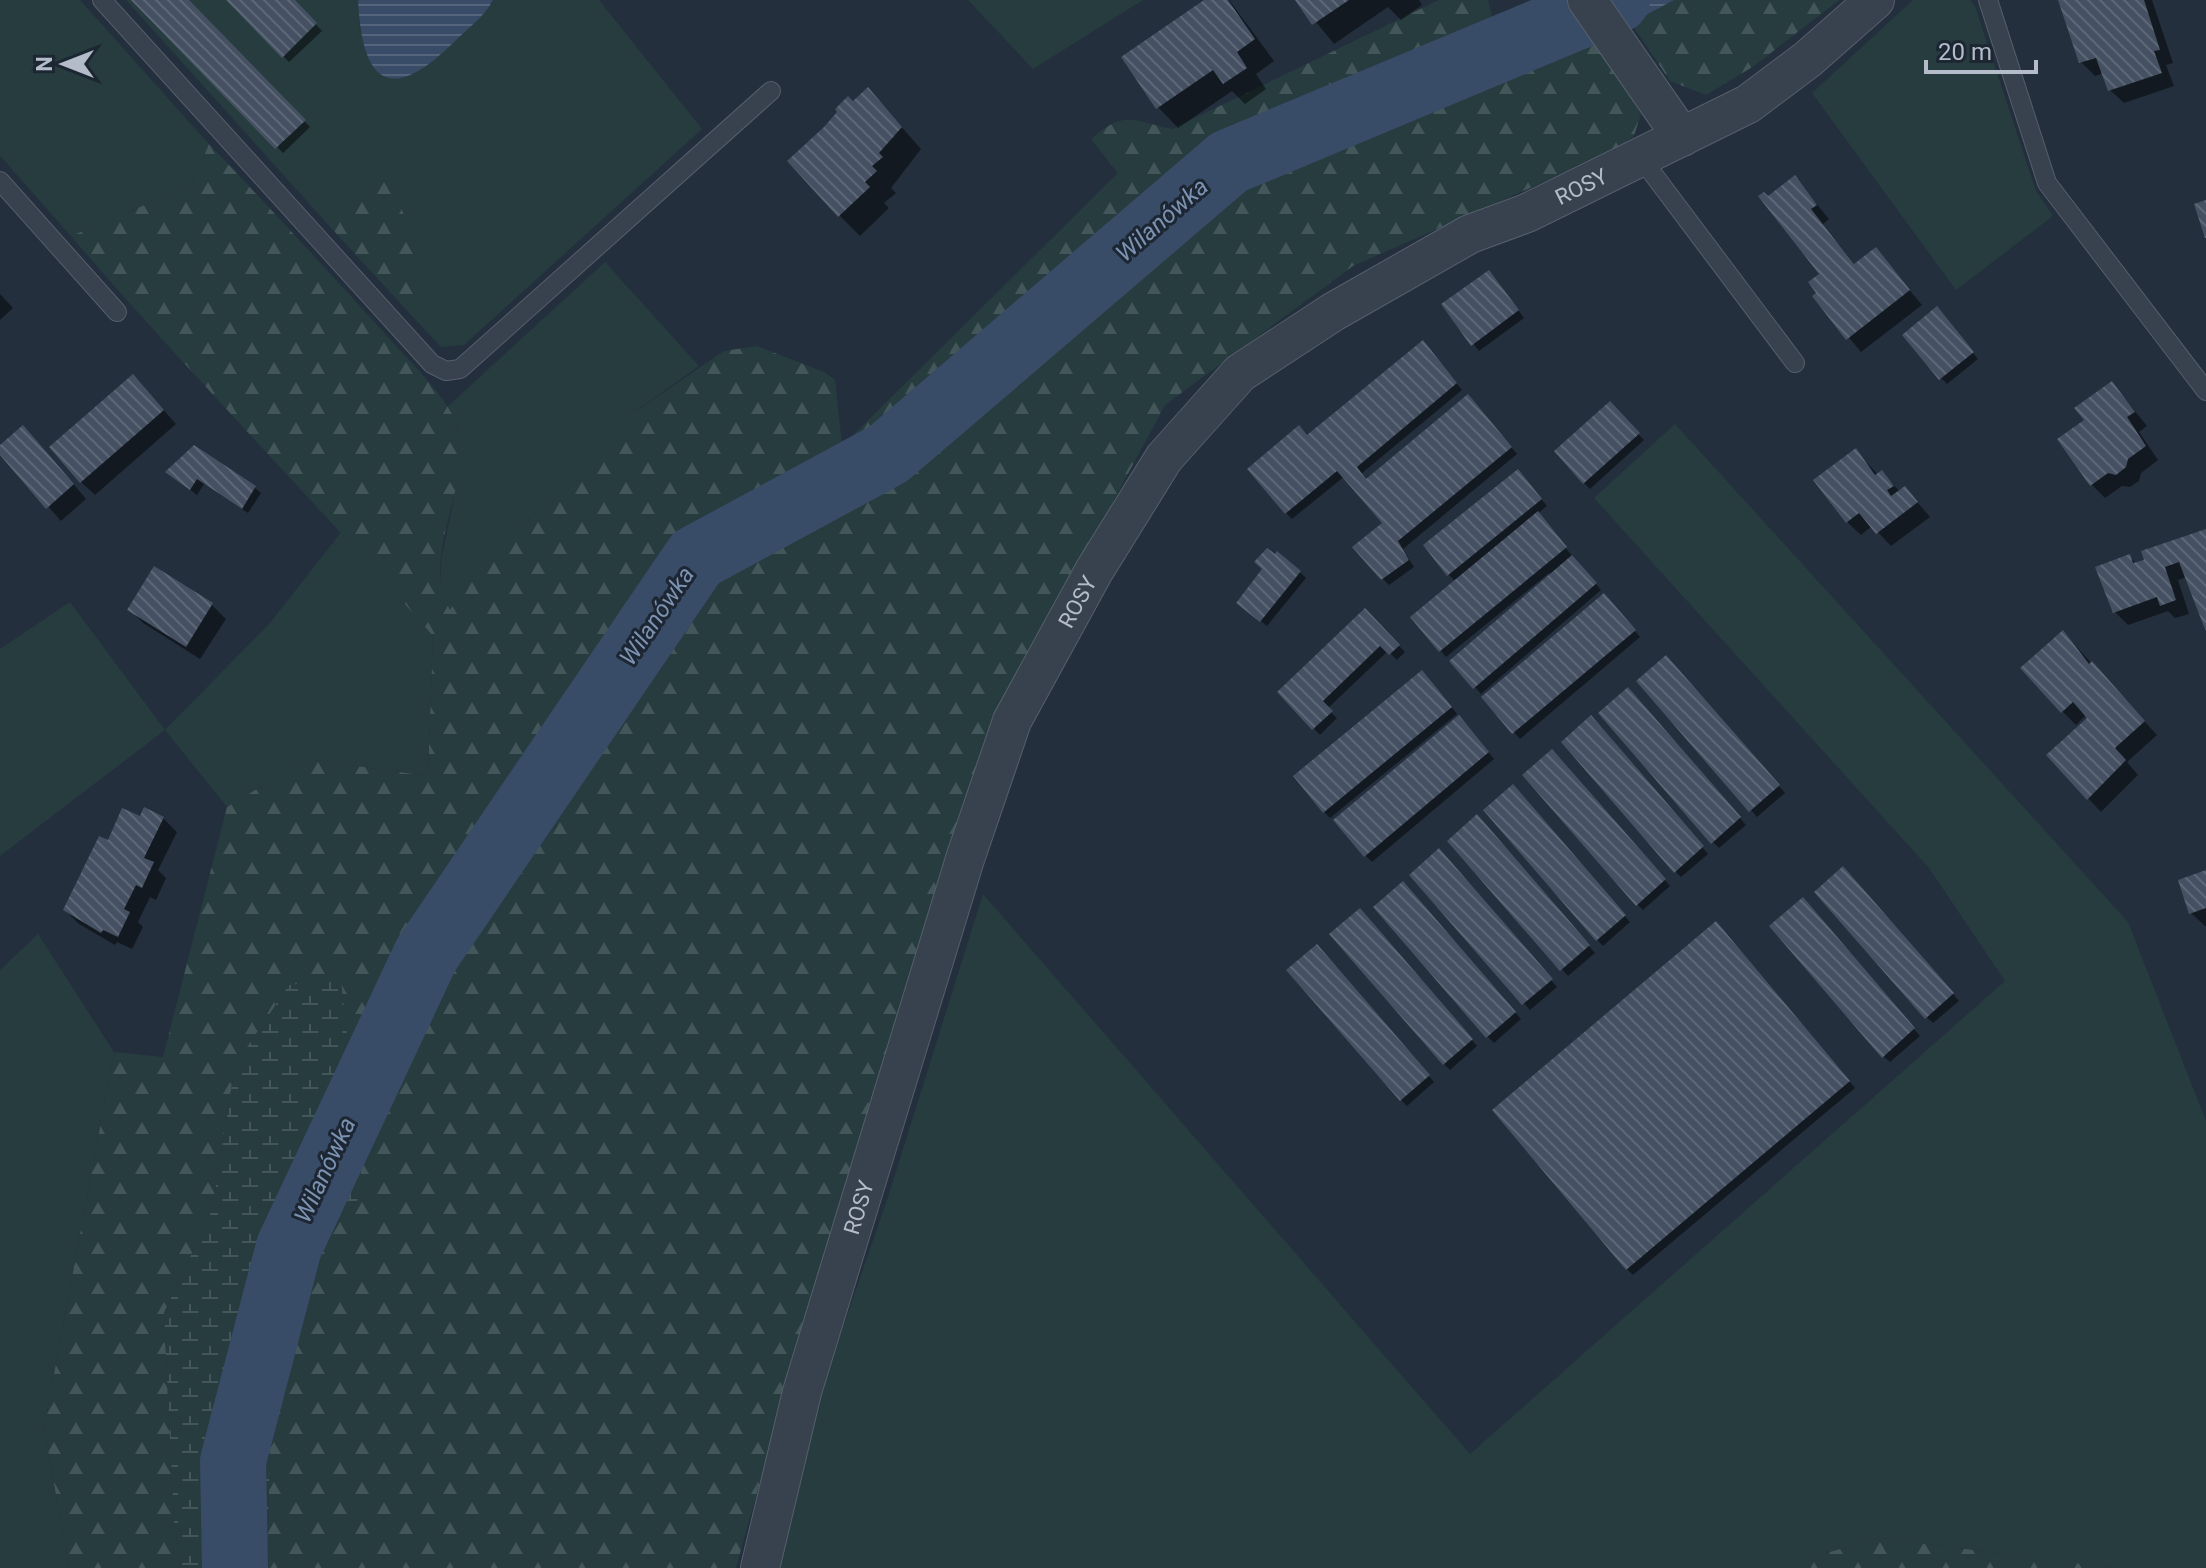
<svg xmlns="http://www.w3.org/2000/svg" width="2206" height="1568" viewBox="0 0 2206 1568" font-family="Roboto,sans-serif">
  <defs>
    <pattern id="forest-firs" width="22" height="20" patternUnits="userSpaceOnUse" patternTransform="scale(2)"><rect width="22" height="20" fill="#263c3f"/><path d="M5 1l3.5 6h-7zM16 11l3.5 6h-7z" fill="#435659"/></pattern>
    <pattern id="wetland-marsh" width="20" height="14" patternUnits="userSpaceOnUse" patternTransform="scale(2)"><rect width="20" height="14" fill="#263c3f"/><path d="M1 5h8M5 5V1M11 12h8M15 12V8" fill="none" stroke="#435659"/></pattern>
    <pattern id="water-rules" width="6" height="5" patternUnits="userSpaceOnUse" patternTransform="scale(2)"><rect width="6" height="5" fill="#394c67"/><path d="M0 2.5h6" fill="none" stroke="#53647b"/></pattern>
    <pattern id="building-back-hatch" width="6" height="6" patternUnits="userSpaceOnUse" patternTransform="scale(2)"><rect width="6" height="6" fill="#455162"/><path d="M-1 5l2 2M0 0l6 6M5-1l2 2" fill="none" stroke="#5d6877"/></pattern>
  </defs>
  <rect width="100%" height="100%" fill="#242f3e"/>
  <!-- grass -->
  <path fill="#263c3f" d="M0,0H80L209,144L192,185L71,236L0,156Z
    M126,0H358L360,30L492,4L493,0H599L702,129L464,345L441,347L413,317V286L385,169L323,219Z
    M968,0H1143L1033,69Z
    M1913,0H1970L1975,6L2036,191L2053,216L1956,290L1812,93Z
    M605,262L699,366L629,416L575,483L489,551L450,611L441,592V560L453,503L459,430L447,407Z
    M1675,424L2128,922L2206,1121V1568H2115L1880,1538L1772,1568H780L815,1408L888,1197L983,894L1470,1454L2005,981L1929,868L1594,498Z
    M342,531L433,636L428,776L307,759L227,807L165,730L0,856V649L70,602L165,730L270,623Z
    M38,934L114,1052L44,1428L69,1568H0V970Z"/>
  <!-- forest -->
  <path fill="url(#forest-firs)" d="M1439,0H1488L1493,22L1536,0H1568L1641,114L1634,136L1614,151L1353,266L1165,405L993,725L786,1388L736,1568H267L270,1439L322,1239L363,1194L235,1065L212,1210L164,1313L174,1522L181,1568H69L44,1428L114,1052L163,1057L227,807L307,759L428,776L433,636C315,500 188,373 71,236L192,185L209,144C269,207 328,271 387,336C407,359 454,403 459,432C470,492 420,554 450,610L489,551L575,483L629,416L724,351L757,346L824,372L835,380L842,446L1118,173L1091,139C1126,109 1132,121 1172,129Z
    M1674,0H1839L1754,66L1706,95L1670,81L1631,23Z
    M385,169L417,246L413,317L323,219Z
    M1880,1538L2115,1568H1772Z"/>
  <!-- wetland -->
  <path fill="url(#wetland-marsh)" d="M341,979L363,1194L322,1239L270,1439L267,1568H181L174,1522L164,1313L212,1210L235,1065L289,985Z"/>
  <!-- water -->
  <path fill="url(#water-rules)" d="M358,0H493C486,15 467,29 455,41C392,104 362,86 358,0Z
    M1616,0H1674L1631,23Z"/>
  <!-- shadow -->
  <path fill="#0007" d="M134,0H186L310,127L283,153Z
    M228,0H292L322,31L289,62Z
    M1208,0H1229L1274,61L1256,74L1266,89L1245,104L1232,91L1178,128L1158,107Z
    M1298,0H1419L1422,5L1401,20L1388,7L1334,44Z
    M2060,0H2152L2173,63L2166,65L2174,86L2124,103L2110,90L2104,73L2095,76L2081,62Z
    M868,89L921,149L891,188L896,193L884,203L889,208L860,236L839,215L853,103Z
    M1795,178L1829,219L1823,224L1856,266L1876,250L1922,305L1861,352L1815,297L1819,293L1822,274L1768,199Z
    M1495,278L1524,318L1479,351L1444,305Z
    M0,294L13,308L0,320Z
    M1943,315L1978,359L1947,384L1941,378Z
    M1429,349L1462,390L1361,474L1367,481L1474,403L1517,454L1403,549L1414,567L1389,585L1383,579L1385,523L1345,476L1292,519L1286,513L1308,437Z
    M2112,383L2147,426L2139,432L2158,460L2141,473L2139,481L2130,487L2122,486L2105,498L2092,485L2086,421Z
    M146,390L176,424L95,495L81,482Z
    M1610,404L1644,440L1590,489L1584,483Z
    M0,447L65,474L86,499L61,521L0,452Z
    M1856,450L1878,475L1882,472L1900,492L1905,488L1930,517L1891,546L1872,526L1861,535L1847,522Z
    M168,472L254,487L261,493L248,513L204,484L197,495Z
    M1524,478L1547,506L1537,514L1601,590L1481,694L1452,661L1551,576L1549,573L1446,657L1413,617L1456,582L1448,574Z
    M2206,531V633L2187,577L2178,580L2189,614L2175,618L2168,611L2128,625L2115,612L2130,557L2137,564Z
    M154,569L212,605L226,619L200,659L143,623L129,609Z
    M1300,572L1306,578L1267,626L1245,609Z
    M1610,602L1640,637L1520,739L1484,697Z
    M1365,611L1405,652L1397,660L1388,651L1327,709L1337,718L1320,735L1280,692Z
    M2063,632L2157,735L2127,762L2138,775L2101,812L2049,756L2090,718L2087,714L2076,725L2062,711Z
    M1672,663L1785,793L1757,817L1751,810Z
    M1428,678L1457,714L1330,818L1324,812Z
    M1634,696L1746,825L1719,848L1713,842Z
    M1465,724L1494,759L1372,862L1365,855Z
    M1597,724L1708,854L1681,877L1675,871Z
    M1558,758L1670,886L1643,910L1637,904Z
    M1519,793L1630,922L1603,946L1597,940Z
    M163,818L177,832L158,870L166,878L156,900L150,897L138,922L143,927L132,949L117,942L115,945L79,924L65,910L109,842Z
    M1483,823L1595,953L1568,976L1450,841Z
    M1446,857L1557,987L1530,1010L1412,875Z
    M2206,872V926H2205L2191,913Z
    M1849,875L1959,1001L1933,1023L1926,1017Z
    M1409,890L1521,1019L1494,1043L1488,1037Z
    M1809,906L1920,1036L1890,1062L1883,1056Z
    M1366,917L1477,1046L1450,1070L1444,1064Z
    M1722,930L1855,1088L1633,1275L1627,1269Z
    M1323,953L1434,1082L1407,1106L1401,1100Z"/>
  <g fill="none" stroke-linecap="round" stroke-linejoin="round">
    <!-- river -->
    <path stroke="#394c67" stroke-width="66" d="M235,1568L233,1461L289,1247L426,955L696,558L888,454L1229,162L1617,0"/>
  </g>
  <!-- building -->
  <path fill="url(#building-back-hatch)" d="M131,0H189L306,120L275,149Z
    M226,0H295L317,23L282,58Z
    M1204,0H1228L1255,39L1237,52L1247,68L1223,84L1213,70L1156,109L1121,57Z
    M1295,0H1349L1312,25Z
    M2058,0H2144L2160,50L2154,51L2162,73L2108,91L2096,58L2079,63Z
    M868,87L902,127L879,153L883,157L872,166L877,171L865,182L870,187L838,217L787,161L824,127L837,112L835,109L848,96L853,101Z
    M1795,175L1817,205L1811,209L1854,264L1876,247L1910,290L1846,340L1812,296L1816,293L1808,282L1819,274L1758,196L1764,192L1768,196Z
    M2206,200V238H2205L2194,204Z
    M1489,270L1519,310L1471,346L1441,304Z
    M1937,306L1974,352L1939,380L1902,335Z
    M1423,340L1457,383L1357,467L1366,479L1468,394L1512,447L1398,541L1409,560L1381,580L1352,547L1382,523L1337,471L1285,514L1247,469L1299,425L1307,435Z
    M133,374L164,410L80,483L49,447Z
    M2112,381L2135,412L2127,417L2146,446L2128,459L2126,467L2116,475L2108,473L2090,486L2057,439L2084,420L2074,408Z
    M1610,401L1640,433L1583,484L1554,451Z
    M23,425L74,484L46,509L0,455V445Z
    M194,445L256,486L242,509L197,479L190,490L165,472Z
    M1856,448L1875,475L1882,470L1894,486L1887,490L1891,496L1905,486L1918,502L1876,534L1859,513L1846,523L1813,480Z
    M1518,469L1542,499L1447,576L1423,545Z
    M1538,511L1567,547L1439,652L1410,617Z
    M2206,529V632L2179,562L2165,567L2176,600L2160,606L2157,597L2113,613L2095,567L2130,554L2133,563L2144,560L2141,551Z
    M1267,548L1275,554L1277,551L1301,571L1260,622L1236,603L1262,569L1254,562Z
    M1572,555L1597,583L1473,689L1449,661Z
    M154,566L213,603L186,647L127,610Z
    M1604,593L1636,630L1512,734L1481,697Z
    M1365,608L1400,645L1389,655L1380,646L1323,701L1333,711L1312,730L1277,692Z
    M2063,630L2089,664L2092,661L2145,721L2115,748L2126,760L2087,800L2046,755L2087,718L2073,702L2061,713L2020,668Z
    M1666,655L1780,785L1749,812L1636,681Z
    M1422,670L1452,707L1323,813L1293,776Z
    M1628,687L1741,817L1711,844L1598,713Z
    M1459,715L1489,752L1364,857L1333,820Z
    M1591,715L1704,846L1674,873L1561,742Z
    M1552,749L1666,879L1636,906L1522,775Z
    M1513,784L1626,915L1596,941L1483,810Z
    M144,807L164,817L144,858L154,862L142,888L136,885L124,909L130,912L118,937L103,930L101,933L63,910L99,836L108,840L122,808L140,816Z
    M1477,814L1590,945L1560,971L1447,841Z
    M1439,848L1553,979L1522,1005L1409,875Z
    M1843,866L1954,993L1925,1019L1814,892Z
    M2206,870V908L2189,914L2178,880Z
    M1403,881L1516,1012L1486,1038L1373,907Z
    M1803,897L1915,1028L1882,1058L1769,926Z
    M1360,908L1473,1039L1443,1065L1329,934Z
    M1716,921L1850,1081L1626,1270L1492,1110Z
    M1317,944L1430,1075L1400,1101L1286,970Z"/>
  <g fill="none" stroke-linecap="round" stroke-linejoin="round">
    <!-- service casing -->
    <g stroke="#565f6c" stroke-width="20">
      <path id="service" d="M102,0L432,364L446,371L460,369L771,91
        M1988,0L2047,183L2206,391
        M1641,158L1795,363
        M0,181L117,312"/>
    </g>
    <!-- minor casing -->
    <g stroke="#565f6c" stroke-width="40">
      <g id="minor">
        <path d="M1587,0L1682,137"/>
        <path id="s1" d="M760,1568L802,1392L965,859L1012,721L1094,571L1164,458L1240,373L1333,312L1470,234L1527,213L1748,104L1808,59L1875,0"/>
      </g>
    </g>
    <!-- service -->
    <use href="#service" stroke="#38414e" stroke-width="18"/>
    <!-- minor -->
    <use href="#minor" stroke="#38414e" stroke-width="38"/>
  </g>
  <g text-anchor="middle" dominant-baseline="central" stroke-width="6" stroke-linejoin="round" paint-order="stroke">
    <!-- street labels -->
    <g font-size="22" fill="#b4bcc9" stroke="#1d2633">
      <text stroke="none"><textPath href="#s1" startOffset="1692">ROSY</textPath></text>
      <text stroke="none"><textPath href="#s1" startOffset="1020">ROSY</textPath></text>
      <text stroke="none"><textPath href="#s1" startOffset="374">ROSY</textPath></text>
    </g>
    <!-- water labels -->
    <g font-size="24" font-style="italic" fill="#7c92b1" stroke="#1d2633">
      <text transform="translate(1162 220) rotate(-41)">Wilanówka</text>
      <text transform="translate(657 616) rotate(-56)">Wilanówka</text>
      <text transform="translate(325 1170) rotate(-65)">Wilanówka</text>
    </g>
  </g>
  <!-- north arrow -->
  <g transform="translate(64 64) rotate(270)" stroke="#1d2633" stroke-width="6" paint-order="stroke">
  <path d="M0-6L14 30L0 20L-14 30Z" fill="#b4bcc9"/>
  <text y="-12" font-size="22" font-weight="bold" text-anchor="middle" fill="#b4bcc9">N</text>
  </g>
  <!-- scale -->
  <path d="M1926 60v12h110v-12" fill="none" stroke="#b4bcc9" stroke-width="4"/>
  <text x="1938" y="60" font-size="24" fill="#b4bcc9" stroke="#1d2633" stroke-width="6" paint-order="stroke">20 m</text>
</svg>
